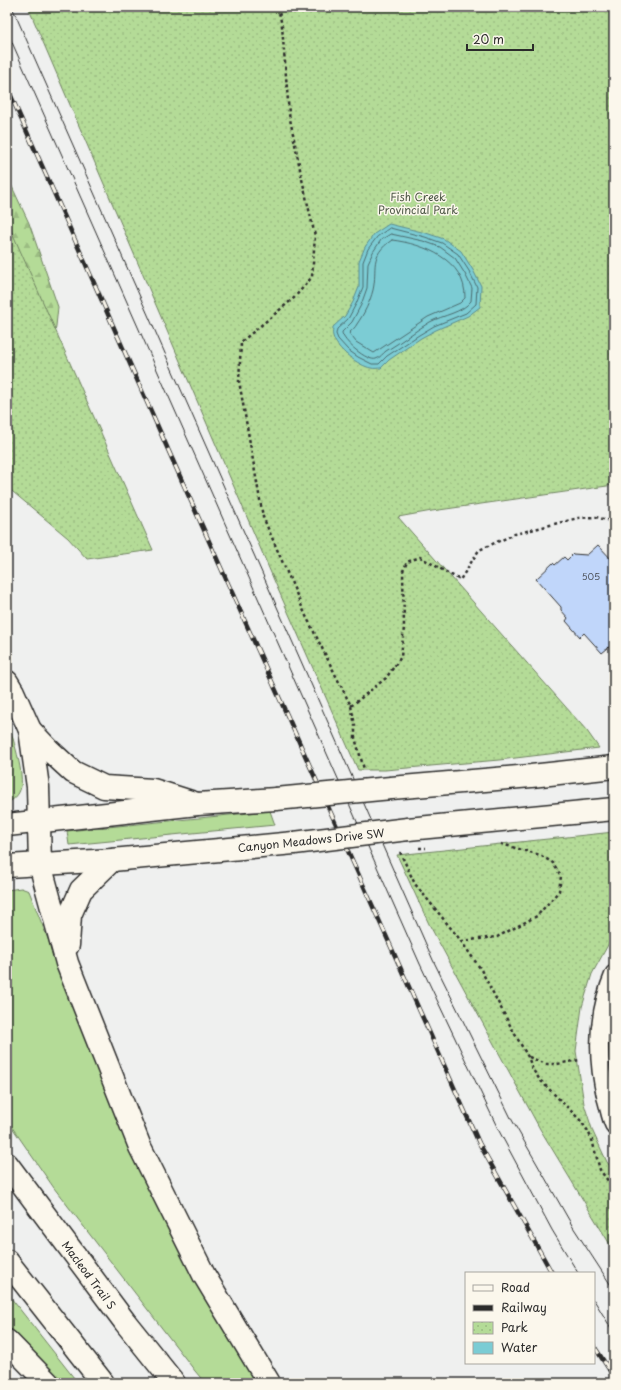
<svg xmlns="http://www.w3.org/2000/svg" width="621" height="1390" viewBox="0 0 621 1390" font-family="'Playpen Sans',sans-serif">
  <defs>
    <pattern id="forest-firs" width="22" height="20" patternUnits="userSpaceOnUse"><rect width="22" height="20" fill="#b4db97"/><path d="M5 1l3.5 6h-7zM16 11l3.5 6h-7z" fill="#9bbc82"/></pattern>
    <pattern id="park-dots" width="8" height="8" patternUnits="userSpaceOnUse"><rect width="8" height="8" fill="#b4db97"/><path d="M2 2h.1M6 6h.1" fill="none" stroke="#9bbc82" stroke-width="1.8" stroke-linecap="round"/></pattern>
  </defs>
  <rect width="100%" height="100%" fill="#eff0ef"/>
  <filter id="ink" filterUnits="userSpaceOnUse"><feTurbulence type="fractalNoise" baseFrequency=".025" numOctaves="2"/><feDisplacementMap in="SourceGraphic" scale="8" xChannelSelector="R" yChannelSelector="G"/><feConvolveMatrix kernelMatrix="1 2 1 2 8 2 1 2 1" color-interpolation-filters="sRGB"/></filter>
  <g filter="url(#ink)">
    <!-- grass -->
    <path fill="#b4db97" stroke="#708361" d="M7,718C11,733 26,776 20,790C18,796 13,800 7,803Z
      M270,811L275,825L69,845L67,831Z
      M21,888L29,891L64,980L192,1271L242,1359L258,1383H205L195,1371L54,1188L7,1120V890Z
      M7,1293L78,1383H62L7,1325Z"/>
    <!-- forest -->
    <path fill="url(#forest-firs)" stroke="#708361" d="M7,176L29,223L58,307L56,326L53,344L7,332Z"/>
    <!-- park -->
    <path fill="url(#park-dots)" stroke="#708361" d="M28,7H614V485L432,511L398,517L587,731L599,748L499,760L385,770H358L277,587Z
      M7,221L137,514L153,550L87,559L68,538L7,487Z
      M614,832V934L592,974L582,1007L576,1051L584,1104L593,1132L607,1162L614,1171V1251L540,1129L429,924L397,855Z"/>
    <!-- water -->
    <path fill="#7bccd4" stroke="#5b8c90" d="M389,224L426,233L444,239L461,251L473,270L481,286L480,307L468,316L436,330L421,338L389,360L381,368C378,368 374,369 371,368C359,366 336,349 333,336C332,333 333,330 333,327L345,316L353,302L359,287V261L365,247L374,234Z"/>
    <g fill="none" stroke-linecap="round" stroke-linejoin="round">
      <!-- shore -->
      <path stroke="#4b6b6f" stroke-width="1" d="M390,228L425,237L442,243L458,254L469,271L477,287L476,304L466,313L434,326L419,335L387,356L379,364H372L358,357L348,350L338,339L336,334L337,329L348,319L356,304L363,287V262L368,249L377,237Z
        M391,234L423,241L440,247L455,258L465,274L472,288L471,301C462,313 443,315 430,322C415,331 401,342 386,351C383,353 380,358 376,359C368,362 342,341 342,332L352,322L361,305L367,288L368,263L373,252L381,240Z
        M392,240C424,244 466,260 465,298L460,303L428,317L374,353L356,342L349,333C352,330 355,328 357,324C364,314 370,302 373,290C378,268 368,256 392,240Z"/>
    </g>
    <!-- building -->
    <path fill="#c0d6fa" stroke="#2b2b2b" d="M598,545L614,562V643L602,653L584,633L580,637L566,621L568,618L561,610V607L536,579L553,563L555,565L564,557L567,560L573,554L587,555Z"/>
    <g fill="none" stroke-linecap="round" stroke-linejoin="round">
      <!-- street casing -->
      <g stroke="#2b2b2b" stroke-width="20">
        <path id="street" d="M614,974C597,1014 596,1056 606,1098C609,1107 610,1117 614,1125"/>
      </g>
      <!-- secondary casing -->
      <g stroke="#2b2b2b" stroke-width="25">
        <path id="secondary" d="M391,788L531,776L614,767
          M7,825L197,804L276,799
          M408,829L614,809
          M7,866L112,860L294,843"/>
      </g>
      <!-- highway casing -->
      <g stroke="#2b2b2b" stroke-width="25">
        <g id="highway">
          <path d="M7,682L13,692L30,730L38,787L40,864L67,963L140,1147L204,1275L269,1383"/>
          <path d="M30,730L49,750L73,772L104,787L153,790L197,804"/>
          <path d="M68,945L70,915L81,890L112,860"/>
          <path id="s1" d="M7,1164L125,1322L174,1383"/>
          <path d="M7,1261L103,1383"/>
          <path d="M7,1341L48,1383"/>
        </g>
      </g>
      <!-- path -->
      <path stroke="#2b2b2b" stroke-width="2.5" stroke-dasharray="3 3" stroke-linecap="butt" d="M278,7L282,26L289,114L302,179L315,236L312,277L294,298L241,342L239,381L263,517L306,616L351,706L355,725V738L364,769
        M351,706L386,678L401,657L404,627L403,571L407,562L420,557L460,580L479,550L515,534L578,518L596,517L614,522
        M400,852L415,884L458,937L480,968L512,1029L528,1057L533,1070L540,1080L580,1120L588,1131L592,1140L600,1170L614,1189
        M461,941L497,937L537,916L559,891L561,876L553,863L540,855L498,843
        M529,1057L546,1064H557L580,1060"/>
      <!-- street -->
      <use href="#street" stroke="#fbf7ec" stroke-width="17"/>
      <!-- secondary -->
      <use href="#secondary" stroke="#fbf7ec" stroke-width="22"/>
      <!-- highway -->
      <use href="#highway" stroke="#fbf7ec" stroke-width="22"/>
      <!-- tram -->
      <path stroke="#2b2b2b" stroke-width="1" d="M12,7L433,960L512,1120L573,1227L614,1290
        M7,31L420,964L498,1129L552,1230L578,1273
        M594,1300L614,1333"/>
      <!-- rail casing -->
      <g stroke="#2b2b2b" stroke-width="4.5">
        <path id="rail" d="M7,87L182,481L479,1143L552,1273
          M594,1346L614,1377"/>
      </g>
      <!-- rail -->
      <use href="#rail" stroke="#fbf7ec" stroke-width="3" stroke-dasharray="9" stroke-linecap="butt"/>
      <!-- secondary-bridge casing -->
      <g stroke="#2b2b2b" stroke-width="25" stroke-linecap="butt">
        <path id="secondary-bridge" d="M276,799L391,788
          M294,843L408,829"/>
      </g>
      <!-- path-bridge -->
      <path stroke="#2b2b2b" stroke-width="2.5" stroke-dasharray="3 3" stroke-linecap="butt" d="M419,848H426"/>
      <!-- secondary-bridge -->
      <use href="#secondary-bridge" stroke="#fbf7ec" stroke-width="22"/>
    </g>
  </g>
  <g text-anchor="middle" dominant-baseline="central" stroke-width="3" stroke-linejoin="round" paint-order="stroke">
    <!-- number labels -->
    <g font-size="9" fill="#50565f">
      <text x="591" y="576">505</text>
    </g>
    <!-- park labels -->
    <g font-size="11" fill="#4d5746" stroke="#fbf7ec">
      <text x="418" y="196">Fish Creek<tspan x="418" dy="13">Provincial Park</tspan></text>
    </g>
    <!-- street labels -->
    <g font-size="11" fill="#2b2b2b" stroke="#fbf7ec">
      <text transform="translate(311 840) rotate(-6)">Canyon Meadows Drive SW</text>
      <text stroke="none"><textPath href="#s1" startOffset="138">Macleod Trail S</textPath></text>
    </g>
  </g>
  <!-- margin -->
  <rect width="621" height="1390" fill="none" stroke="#fbf7ec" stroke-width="24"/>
  <rect x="12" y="12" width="597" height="1366" fill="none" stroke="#2b2b2b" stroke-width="1.5" filter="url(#ink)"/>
  <!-- legend -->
  <rect x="465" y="1272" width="130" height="92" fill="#fbf7ec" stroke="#a8a59f"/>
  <rect x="473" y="1285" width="20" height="6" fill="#fbf7ec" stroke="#a8a59f"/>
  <text x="501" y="1292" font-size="12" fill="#2b2b2b">Road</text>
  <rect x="473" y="1305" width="20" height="6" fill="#2b2b2b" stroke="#a8a59f"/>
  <text x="501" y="1312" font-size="12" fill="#2b2b2b">Railway</text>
  <rect x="473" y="1322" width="20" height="12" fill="url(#park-dots)" stroke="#a8a59f"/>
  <text x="501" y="1332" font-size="12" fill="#2b2b2b">Park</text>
  <rect x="473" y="1342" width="20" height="12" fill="#7bccd4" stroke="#a8a59f"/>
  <text x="501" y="1352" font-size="12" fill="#2b2b2b">Water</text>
  <!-- scale -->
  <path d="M467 44v6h66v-6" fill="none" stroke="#2b2b2b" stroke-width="2"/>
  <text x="473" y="44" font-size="12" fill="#2b2b2b" stroke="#fbf7ec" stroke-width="3" paint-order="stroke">20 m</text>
</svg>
